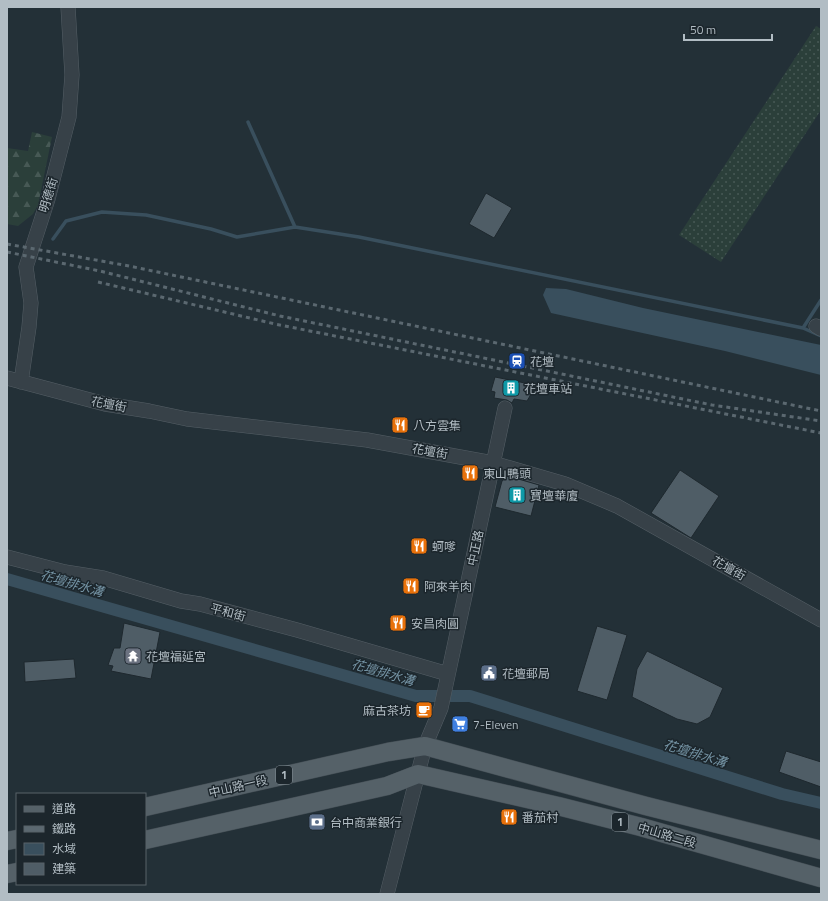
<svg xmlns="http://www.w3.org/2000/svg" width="828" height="901" viewBox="0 0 828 901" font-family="'Titillium Web','Noto Sans TC',sans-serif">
  <defs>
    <pattern id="grass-dots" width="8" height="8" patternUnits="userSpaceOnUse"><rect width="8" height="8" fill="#2b3f3a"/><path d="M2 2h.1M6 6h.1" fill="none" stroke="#475955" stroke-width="1.8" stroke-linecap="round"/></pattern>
    <pattern id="forest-firs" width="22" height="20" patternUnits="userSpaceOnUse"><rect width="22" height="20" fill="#2b3f3a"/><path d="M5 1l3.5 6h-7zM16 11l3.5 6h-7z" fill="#475955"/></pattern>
  </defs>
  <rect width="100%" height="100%" fill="#233037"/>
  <!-- grass -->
  <path fill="url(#grass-dots)" d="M816,26L821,29V110L721,262L679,235Z"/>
  <!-- forest -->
  <path fill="url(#forest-firs)" d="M32,132L52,137L38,205L33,214L18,226L7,224V148L28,151Z"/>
  <!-- water -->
  <path fill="#394f5d" d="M546,288L566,289L643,308L821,345V375L725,351L551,313L543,295Z"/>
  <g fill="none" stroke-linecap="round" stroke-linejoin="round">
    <!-- stream -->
    <path stroke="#394f5d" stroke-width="3.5" d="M248,122L295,227L359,237L803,328L821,336
      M53,239L66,221L102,212L146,215L211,229L237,237L295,227
      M803,328L821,300"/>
    <!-- canal -->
    <path stroke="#394f5d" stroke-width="12" d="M7,579L416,696H470L782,794L821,803"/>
  </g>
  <!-- building -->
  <path fill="#4f5d66" stroke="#1e282e" d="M486,193L512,208L494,238L469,224Z
    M495,377L530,384V396L527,401L514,399L512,403L507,400L494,398L495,392L491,391Z
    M680,470L719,496L691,538L651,513Z
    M508,476L539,485L531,516L495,507L502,481Z
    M124,623L160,632L151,679L111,671L113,666L108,665L114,648H120Z
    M597,626L627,635L607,700L577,691Z
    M647,651L723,688L710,717L697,724L677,719L632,697L637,669Z
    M74,659L76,678L25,682L24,662Z
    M786,751L821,762V787L779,772Z"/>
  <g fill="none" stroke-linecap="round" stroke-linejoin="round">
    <!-- minor casing -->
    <g stroke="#555f66" stroke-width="15">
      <path id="minor" d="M816,326L821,329
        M7,378L105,404L149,411L187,419L367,440L493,463L565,484L617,506L821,620
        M21,382L29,327L31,303L26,267L48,199L69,117L72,75L68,7
        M7,557L65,572L103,578L181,601L200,604L297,630L448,674
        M387,894L425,746L441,708L505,408"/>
    </g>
    <!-- major casing -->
    <g stroke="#434d54" stroke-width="19">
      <path id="major" d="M145,807L388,752L425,746L646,806L821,850
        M145,840L387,786L418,774L558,806L641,827L821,878
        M7,841L17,839
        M7,874L17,872"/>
    </g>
    <!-- minor -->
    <use href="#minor" stroke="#374148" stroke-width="14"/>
    <!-- major -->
    <use href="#major" stroke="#556168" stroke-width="18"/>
    <!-- rail -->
    <path stroke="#5b6870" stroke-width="3" stroke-dasharray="4 4" stroke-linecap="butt" d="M7,244L129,266L821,411
      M7,252L100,271L280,316L712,405L821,421
      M98,282L275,324L821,433"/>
  </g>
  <!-- icons -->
  <defs>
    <g id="station-square" transform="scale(0.9)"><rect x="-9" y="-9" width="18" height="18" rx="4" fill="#1a4fb4" stroke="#1c262c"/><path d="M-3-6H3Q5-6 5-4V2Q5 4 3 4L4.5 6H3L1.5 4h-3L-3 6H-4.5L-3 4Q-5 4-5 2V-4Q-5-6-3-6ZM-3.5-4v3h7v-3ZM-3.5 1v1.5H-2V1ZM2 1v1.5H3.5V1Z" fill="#fff"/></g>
    <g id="building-square" transform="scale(0.9)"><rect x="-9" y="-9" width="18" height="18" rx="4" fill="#0f9aa8" stroke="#1c262c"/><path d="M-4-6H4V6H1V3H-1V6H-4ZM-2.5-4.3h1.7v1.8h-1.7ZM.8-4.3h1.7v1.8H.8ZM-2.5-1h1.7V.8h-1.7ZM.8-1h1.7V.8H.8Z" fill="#fff"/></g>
    <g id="restaurant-square" transform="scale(0.9)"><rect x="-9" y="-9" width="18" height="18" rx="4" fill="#e8710a" stroke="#1c262c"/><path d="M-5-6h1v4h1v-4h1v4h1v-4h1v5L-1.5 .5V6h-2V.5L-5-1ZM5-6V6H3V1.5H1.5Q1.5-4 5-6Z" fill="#fff"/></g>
    <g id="temple-square" transform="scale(0.9)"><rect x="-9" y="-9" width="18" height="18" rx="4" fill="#6b7280" stroke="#1c262c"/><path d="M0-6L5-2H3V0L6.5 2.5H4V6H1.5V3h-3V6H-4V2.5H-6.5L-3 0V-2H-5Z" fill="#fff"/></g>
    <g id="civic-square" transform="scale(0.9)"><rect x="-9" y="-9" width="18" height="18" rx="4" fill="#5c6f8a" stroke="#1c262c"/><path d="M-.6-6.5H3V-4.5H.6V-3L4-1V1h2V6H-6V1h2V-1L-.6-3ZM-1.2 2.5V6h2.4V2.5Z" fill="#fff"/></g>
    <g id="cafe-square" transform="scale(0.9)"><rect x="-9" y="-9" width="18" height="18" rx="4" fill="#e8710a" stroke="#1c262c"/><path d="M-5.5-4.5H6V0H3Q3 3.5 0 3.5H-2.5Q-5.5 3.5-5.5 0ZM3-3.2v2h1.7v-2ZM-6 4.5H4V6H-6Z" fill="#fff"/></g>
    <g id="supermarket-square" transform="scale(0.9)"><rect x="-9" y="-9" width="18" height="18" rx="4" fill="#3f7fe0" stroke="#1c262c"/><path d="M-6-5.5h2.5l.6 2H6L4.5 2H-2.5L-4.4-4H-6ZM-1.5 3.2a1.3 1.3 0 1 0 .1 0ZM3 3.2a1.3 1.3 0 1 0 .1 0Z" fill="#fff"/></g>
    <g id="bank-square" transform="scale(0.9)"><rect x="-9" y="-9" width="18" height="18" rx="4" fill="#5c6f8a" stroke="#1c262c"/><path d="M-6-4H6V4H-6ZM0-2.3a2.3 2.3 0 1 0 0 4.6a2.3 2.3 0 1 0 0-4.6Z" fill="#fff"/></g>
  </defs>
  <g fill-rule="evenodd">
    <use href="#station-square" x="517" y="361"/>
    <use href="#building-square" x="511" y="388"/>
    <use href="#restaurant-square" x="400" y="425"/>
    <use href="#restaurant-square" x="470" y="473"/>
    <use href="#building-square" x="517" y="495"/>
    <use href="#restaurant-square" x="419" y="546"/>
    <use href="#restaurant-square" x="411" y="586"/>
    <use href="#restaurant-square" x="398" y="623"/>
    <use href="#temple-square" x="133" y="656"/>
    <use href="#civic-square" x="489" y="673"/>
    <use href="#cafe-square" x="424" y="710"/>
    <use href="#supermarket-square" x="460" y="724"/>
    <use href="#restaurant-square" x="509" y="817"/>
    <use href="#bank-square" x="317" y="822"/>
  </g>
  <g text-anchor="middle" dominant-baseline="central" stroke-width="3" stroke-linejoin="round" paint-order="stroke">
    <!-- shield labels -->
    <g fill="#1c262c" stroke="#859096" stroke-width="1">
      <rect x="276" y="766" width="16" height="18" rx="3"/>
      <rect x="612" y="813" width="16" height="18" rx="3"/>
    </g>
    <g font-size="11" font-weight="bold" fill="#b2bdc4">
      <text x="284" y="775">1</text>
      <text x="620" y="822">1</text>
    </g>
    <!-- street labels -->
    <g font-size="12" fill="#b2bdc4" stroke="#1c262c">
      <text transform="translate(48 195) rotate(-73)">明德街</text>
      <text transform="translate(109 404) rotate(11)">花壇街</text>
      <text transform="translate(430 451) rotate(10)">花壇街</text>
      <text transform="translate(475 548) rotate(-78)">中正路</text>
      <text transform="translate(729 568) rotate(29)">花壇街</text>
      <text transform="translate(228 612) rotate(15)">平和街</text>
      <text transform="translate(238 786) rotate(-13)">中山路一段</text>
      <text transform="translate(667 835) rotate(16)">中山路二段</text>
    </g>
    <!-- poi labels -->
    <g font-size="12" fill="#b2bdc4" stroke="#1c262c" text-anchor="start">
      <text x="530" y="361">花壇</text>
      <text x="524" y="388">花壇車站</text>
      <text x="413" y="425">八方雲集</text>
      <text x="483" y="473">東山鴨頭</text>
      <text x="530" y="495">寶壇華廈</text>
      <text x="432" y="546">蚵嗲</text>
      <text x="424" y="586">阿來羊肉</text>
      <text x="411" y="623">安昌肉圓</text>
      <text x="146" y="656">花壇福延宮</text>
      <text x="502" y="673">花壇郵局</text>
      <text x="411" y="710" text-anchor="end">麻古茶坊</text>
      <text x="473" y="724">7-Eleven</text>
      <text x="522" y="817">番茄村</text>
      <text x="330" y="822">台中商業銀行</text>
    </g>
    <!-- water labels -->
    <g font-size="13" font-style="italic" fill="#7594a5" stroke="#1c262c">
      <text transform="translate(72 583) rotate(16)">花壇排水溝</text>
      <text transform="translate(383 672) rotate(16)">花壇排水溝</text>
      <text transform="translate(695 753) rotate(17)">花壇排水溝</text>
    </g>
  </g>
  <!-- border -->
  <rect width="828" height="901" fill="none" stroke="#b2bdc4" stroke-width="16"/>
  <!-- legend -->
  <rect x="16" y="793" width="130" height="92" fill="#1c262c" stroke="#586269"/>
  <rect x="24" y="806" width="20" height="6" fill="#556168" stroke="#586269"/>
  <text x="52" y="813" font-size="12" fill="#b2bdc4">道路</text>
  <rect x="24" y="826" width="20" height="6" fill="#5b6870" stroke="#586269"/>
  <text x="52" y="833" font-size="12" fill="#b2bdc4">鐵路</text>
  <rect x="24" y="843" width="20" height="12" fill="#394f5d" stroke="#586269"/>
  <text x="52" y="853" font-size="12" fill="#b2bdc4">水域</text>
  <rect x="24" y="863" width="20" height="12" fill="#4f5d66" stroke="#586269"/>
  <text x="52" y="873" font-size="12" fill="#b2bdc4">建築</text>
  <!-- scale -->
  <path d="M684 34v6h88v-6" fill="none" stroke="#b2bdc4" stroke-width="2"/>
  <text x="690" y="34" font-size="12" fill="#b2bdc4" stroke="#1c262c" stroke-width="3" paint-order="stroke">50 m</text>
</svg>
